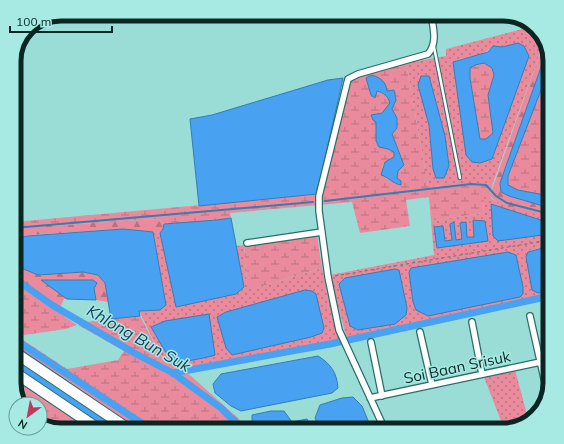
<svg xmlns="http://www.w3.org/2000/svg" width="564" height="444" viewBox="0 0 564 444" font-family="Mulish,sans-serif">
  <defs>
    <pattern id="grass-dots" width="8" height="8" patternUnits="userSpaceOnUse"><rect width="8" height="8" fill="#e98b9d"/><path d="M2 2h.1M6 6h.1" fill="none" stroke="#bb7180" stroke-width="1.8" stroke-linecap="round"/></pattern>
    <pattern id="forest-firs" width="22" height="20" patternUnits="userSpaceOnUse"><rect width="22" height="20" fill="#e98b9d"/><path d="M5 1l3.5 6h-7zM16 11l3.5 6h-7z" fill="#bb7180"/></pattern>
    <pattern id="wetland-marsh" width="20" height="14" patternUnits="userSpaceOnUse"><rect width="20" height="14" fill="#e98b9d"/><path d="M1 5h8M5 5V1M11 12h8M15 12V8" fill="none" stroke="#bb7180"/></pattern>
  </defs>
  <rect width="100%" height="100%" fill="#99ddd6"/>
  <!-- grass -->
  <path fill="url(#grass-dots)" fill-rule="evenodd" d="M534,26L543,45L493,183L428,186L406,63L446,56V49ZM518,43L506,120L492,159L480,163L473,162L466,155L453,62C467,55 482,58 493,46L502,47ZM429,76L445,136L449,166L444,178L433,169L429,125L418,85Z
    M484,198L492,199L507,206L550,217V246L528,251L538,293L550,290V299L352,341L346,336L330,275L434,255L431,221L483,213Z
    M153,232L160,233L176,307L244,287L236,246L244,245L247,280L256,288L322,268L328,298L340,344L186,373L161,356L139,311L160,310L166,305Z
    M515,370L528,418L512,426L511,423L503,426L484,377Z"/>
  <!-- forest -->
  <path fill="url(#forest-firs)" d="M543,45L546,53L509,196L550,208V217C535,214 497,208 490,195Z
    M158,219L164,224L163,229L160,233L123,229L14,236V228Z
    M14,265L38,275L83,272L98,275L105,283L108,302L96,300L94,288L57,292L67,299H64L58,312L14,282Z"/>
  <!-- wetland -->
  <path fill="url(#wetland-marsh)" fill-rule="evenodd" d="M406,63L428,186L493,183L490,195L492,199H484L483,213L431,221L429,197L406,200L410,226L360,233L352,202L230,213L231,218L217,220L164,224L158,219L14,228V222L322,194L348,82L355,78ZM369,85L387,92L394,90L396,100L392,109L397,118V128L392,134L404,165L398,171L397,184L389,177L382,167L385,162L394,157V152L376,141V122L372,115C381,113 385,112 390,103L389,97L377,91L371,95Z
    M484,63L492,68L494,75L488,95L493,133L486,139H480L470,78V68L475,65Z
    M546,77L550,78V196L518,190L508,185V176Z
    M317,235L322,268L256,288L250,286L247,280L244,245Z
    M14,282L77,325L66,329L17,336L67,369L118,360L124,351L78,325L85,322L140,316L161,356L191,376L238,418L249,430H63L40,414V404H25L22,402L14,386Z"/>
  <!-- water -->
  <path fill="#48a2f1" stroke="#357db3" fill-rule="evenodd" d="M518,43L524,46L529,56L492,159L480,163L472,162L466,155L453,62L488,52L493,46L502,47ZM484,63L492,68L494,75L488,95L493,133L486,139H480L470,78V68L475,65Z
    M546,53L550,61L548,68L550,70V78L546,77L508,176V185L518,190L550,196V208L509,196L501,192L500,183Z
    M372,75C381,78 386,82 387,91L394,90L396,100L392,109L397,118V128L392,134L404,165L398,171L397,178L401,181V185C393,184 389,177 381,175L385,162L394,157V152L388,149L379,147L376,141V122L373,120L371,115L382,113L390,103C388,96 384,93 377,91L375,98L371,95L366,78Z
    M421,76H429L445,136L449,166L444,178H436L433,169L429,125L418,85Z
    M343,78L317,194L199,206L190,119L212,115L328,80Z
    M491,204L550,223V234L498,241L493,236Z
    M231,218L244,287L236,294L176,307L160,233L163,229L164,224L217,220Z
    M473,220L485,221L488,241L437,248L434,227L443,226L445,241L452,240L450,224L454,222L456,240L462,239L460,223L466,222L467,237H474Z
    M123,229L153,232L166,305L160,310L139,311L140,316L111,319L105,283L98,275L83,272L38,275L14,265V237Z
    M550,246V290L538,293L532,290L526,257L528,252Z
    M508,252L516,255L523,287V294L520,297L428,316L416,310L413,302L409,272L411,268Z
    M395,269L399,270L407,308L406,315L395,324L358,330L350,326L339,284L345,278Z
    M41,280H93L97,283L94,288L96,300L67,299Z
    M305,290L312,291L316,294L324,328L322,333L311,337L232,355L226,348L217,317L226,312Z
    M209,314L215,355L212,356C168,366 173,364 151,327L165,321Z
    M14,334L17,336L16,346L139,430H90L14,379Z
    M318,356C331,364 337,373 338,388L332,393L241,411L231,406L215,393L213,384L221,374Z
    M353,397L362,406L372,430H320L315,418L320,405L342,398Z
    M271,411H284L292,422L307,419L313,430H260L252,423V415Z"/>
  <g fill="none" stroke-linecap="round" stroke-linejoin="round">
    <!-- stream -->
    <path stroke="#357db3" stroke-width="2" d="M325,201L471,184L486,185L496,196L507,203L550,214
      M14,228L313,202"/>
    <!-- canal -->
    <path stroke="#48a2f1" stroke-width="7" d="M14,278L52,305L136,354L173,373L221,408L243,430
      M14,339L152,430
      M173,373L330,344L550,296
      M487,430L516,424"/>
    <!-- service casing -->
    <g stroke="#296e69" stroke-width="4.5">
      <path id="service" d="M434,47L460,178"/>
    </g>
    <!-- minor casing -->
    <g stroke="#296e69" stroke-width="8">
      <path id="minor" d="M247,243L322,232
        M530,316L547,392
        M472,322L482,374
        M420,332L432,385
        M371,342L382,396
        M370,398L550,360
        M385,430L339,330L328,277L319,211V196L348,79L358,74L428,54C438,43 433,27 431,14"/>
    </g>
    <!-- motorway casing -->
    <g stroke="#296e69" stroke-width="12">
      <path id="motorway" d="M14,352L130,430
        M14,372L100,430"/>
    </g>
    <!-- path -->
    <path stroke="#4e7e79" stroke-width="1" stroke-dasharray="3 3" stroke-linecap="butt" d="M335,276L550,240"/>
    <!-- service -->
    <use href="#service" stroke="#fff" stroke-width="2.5"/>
    <!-- minor -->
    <use href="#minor" stroke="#fff" stroke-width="5.5"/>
    <!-- motorway -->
    <use href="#motorway" stroke="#fff" stroke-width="10"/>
  </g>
  <g text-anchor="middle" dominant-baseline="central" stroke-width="3" stroke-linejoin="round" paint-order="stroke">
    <!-- street labels -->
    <g font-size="15" fill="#092623" stroke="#a6eae3">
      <text transform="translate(457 367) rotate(-12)">Soi Baan Srisuk</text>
    </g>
    <!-- water labels -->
    <g font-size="16" font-style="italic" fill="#153959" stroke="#a6eae3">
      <text transform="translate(139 338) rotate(30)">Khlong Bun Suk</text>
    </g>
  </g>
  <!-- crop -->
  <path d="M0 0H564V444H0ZM61 21H503A40 40 0 0 1 543 61V383A40 40 0 0 1 503 423H61A40 40 0 0 1 21 383V61A40 40 0 0 1 61 21Z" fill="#a6eae3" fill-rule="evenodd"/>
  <path fill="none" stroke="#092623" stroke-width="5" d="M61 21H503A40 40 0 0 1 543 61V383A40 40 0 0 1 503 423H61A40 40 0 0 1 21 383V61A40 40 0 0 1 61 21Z"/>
  <!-- north arrow -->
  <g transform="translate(28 416) rotate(212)"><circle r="19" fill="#a6eae3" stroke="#679c96"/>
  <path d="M0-3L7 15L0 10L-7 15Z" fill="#c4365f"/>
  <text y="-6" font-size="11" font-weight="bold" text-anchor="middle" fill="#092623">N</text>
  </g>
  <!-- scale -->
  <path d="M10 26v6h102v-6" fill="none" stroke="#092623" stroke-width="2"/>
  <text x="16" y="26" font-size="12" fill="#092623" stroke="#a6eae3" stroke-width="3" paint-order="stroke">100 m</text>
</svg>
